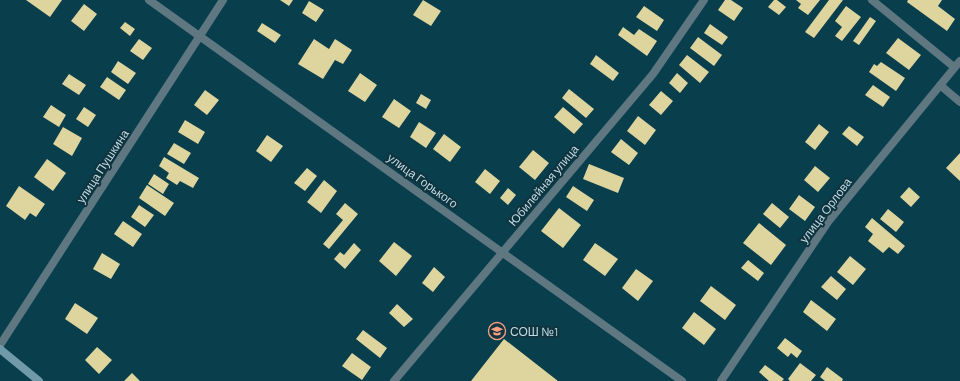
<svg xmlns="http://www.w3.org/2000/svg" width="960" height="381" viewBox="0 0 960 381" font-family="Barlow,sans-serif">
  <rect width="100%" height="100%" fill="#093f4d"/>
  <!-- building -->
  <path fill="#ddd49e" d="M26,0H62L50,17Z
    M280,0H293L289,6Z
    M423,0L441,11L431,26L413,15Z
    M725,0H731L743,8L734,21L718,10Z
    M774,0H777L786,7L779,15L768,7Z
    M796,0H820L808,15L798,8L801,4Z
    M829,0H843L814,38L805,32Z
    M908,0H942L938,6L955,19L947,31L907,2Z
    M309,1L324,10L316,22L302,13Z
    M84,4L97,14L84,31L71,21Z
    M644,6L664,20L657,31L636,17Z
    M846,6L861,17L842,41L835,36L842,27L835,21Z
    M870,17L876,21L859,45L853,41Z
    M125,22L135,29L130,36L120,28Z
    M262,23L281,35L275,43L257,31Z
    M710,24L728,37L722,45L704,33Z
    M623,27L634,35L639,29L657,41L647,56L618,35Z
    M698,37L722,55L714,66L690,48Z
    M898,38L921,55L909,70L886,53Z
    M139,39L152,48L143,60L130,51Z
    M314,39L329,49L335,39L352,50L343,64L335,60L323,79L298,64Z
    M596,55L619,73L613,81L590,64Z
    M687,55L709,72L700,83L679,65Z
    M118,61L136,73L128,84L111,72Z
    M881,62L905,78L896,91L869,72L874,64L877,66Z
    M360,73L377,85L365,102L348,91Z
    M677,73L688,83L680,93L669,83Z
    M69,74L86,85L79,95L62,84Z
    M107,77L126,90L119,100L100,87Z
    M873,85L890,97L883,107L865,95Z
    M569,89L594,109L586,118L562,98Z
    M205,90L219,100L207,115L194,105Z
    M661,91L673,101L661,115L649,105Z
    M421,94L431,100L426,109L416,103Z
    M394,99L411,111L399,128L382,117Z
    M51,105L66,115L59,127L43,117Z
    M84,107L96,115L88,127L76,119Z
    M563,107L583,124L574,134L554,117Z
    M638,116L656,130L645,145L627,131Z
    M185,120L205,132L198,144L178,132Z
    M419,122L436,133L426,148L410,137Z
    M819,124L829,132L815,150L805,142Z
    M849,126L864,137L857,146L842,134Z
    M63,127L82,138L72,156L53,144Z
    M444,134L461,147L450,162L433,149Z
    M267,135L283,146L271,162L256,151Z
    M621,139L638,153L629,165L611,152Z
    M174,143L191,153L184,164L167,154Z
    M533,150L549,163L535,180L519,167Z
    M960,153V181L946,168Z
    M164,157L199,178L193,188L180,181L177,185L166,178L169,173L159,166Z
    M47,159L66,173L53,191L34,177Z
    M589,164L624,178L618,193L583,179Z
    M815,166L830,178L818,192L804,180Z
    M307,168L317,176L305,191L294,183Z
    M485,169L500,181L490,194L475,182Z
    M154,174L169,184L163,194L148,184Z
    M324,180L337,191L321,213L307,202Z
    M147,185L174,203L165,216L139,198Z
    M19,186L45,204L36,217L30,213L25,220L6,206Z
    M573,186L594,200L587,211L566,197Z
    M909,187L920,197L911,207L900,197Z
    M508,188L516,195L508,205L500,198Z
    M799,195L815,207L805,221L789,209Z
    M345,203L358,214L329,249L323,244L343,220L336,214Z
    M772,203L789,217L780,228L763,214Z
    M139,205L154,215L145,227L131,217Z
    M559,208L581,225L563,248L541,231Z
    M888,209L904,222L896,232L880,219Z
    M872,218L905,246L898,254L889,247L883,253L868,241L873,234L865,227Z
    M123,221L142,234L133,247L114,234Z
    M759,223L786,245L771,265L743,243Z
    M394,242L412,256L396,276L379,261Z
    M354,243L361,250L345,269L334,259L340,252L344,255Z
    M595,243L618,259L605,276L583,260Z
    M102,253L120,264L111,279L93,269Z
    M850,256L866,269L853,285L837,272Z
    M748,260L764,273L758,281L741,268Z
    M434,267L445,277L433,292L422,283Z
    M636,269L653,281L638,301L622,288Z
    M831,276L846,289L837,300L821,287Z
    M711,286L736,305L725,320L700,301Z
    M811,300L836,319L827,331L803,312Z
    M75,303L98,318L87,334L65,319Z
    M397,304L413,319L404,327L389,313Z
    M694,312L716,329L704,345L682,328Z
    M363,330L387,348L380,358L356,339Z
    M785,338L802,351L797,358L791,353L788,357L777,348Z
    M504,339L558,381H471Z
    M97,347L112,360L99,374L85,360Z
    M352,353L371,367L362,380L342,366Z
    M800,363L816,375L811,381H790L788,379Z
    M765,365L784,379L782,381H769L759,372Z
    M827,367L843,379L842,381H825L820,377Z
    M132,373L140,381H124Z"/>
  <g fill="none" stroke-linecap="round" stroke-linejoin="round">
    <!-- street -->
    <path stroke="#5e7780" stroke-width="8" d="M149,0L682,381
      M872,0L954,67
      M940,85L960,102
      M0,345L223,0
      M394,381L653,74L704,0
      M721,381L828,222L960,61"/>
    <!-- secondary -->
    <path stroke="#719aa8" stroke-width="8" d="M0,349L39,381"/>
  </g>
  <!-- icons -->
  <defs>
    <g id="school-ring" transform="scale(0.9)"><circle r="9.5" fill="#11333d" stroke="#f39f82" stroke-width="1.5"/><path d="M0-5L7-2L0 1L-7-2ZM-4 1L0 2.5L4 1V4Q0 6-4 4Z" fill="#f39f82"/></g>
  </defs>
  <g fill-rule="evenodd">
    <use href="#school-ring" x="497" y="331"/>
  </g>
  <g text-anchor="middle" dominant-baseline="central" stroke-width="4" stroke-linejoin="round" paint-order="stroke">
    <!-- street labels -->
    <g font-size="12" fill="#bddce6" stroke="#11333d">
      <text transform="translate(102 166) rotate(-57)">улица Пушкина</text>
      <text transform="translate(423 180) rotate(36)">улица Горького</text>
      <text transform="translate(543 185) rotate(-50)">Юбилейная улица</text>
      <text transform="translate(825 210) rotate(-53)">улица Орлова</text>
    </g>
    <!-- poi labels -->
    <g font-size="12" fill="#bddce6" stroke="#11333d" text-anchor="start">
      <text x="510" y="331">СОШ №1</text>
    </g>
  </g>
</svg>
